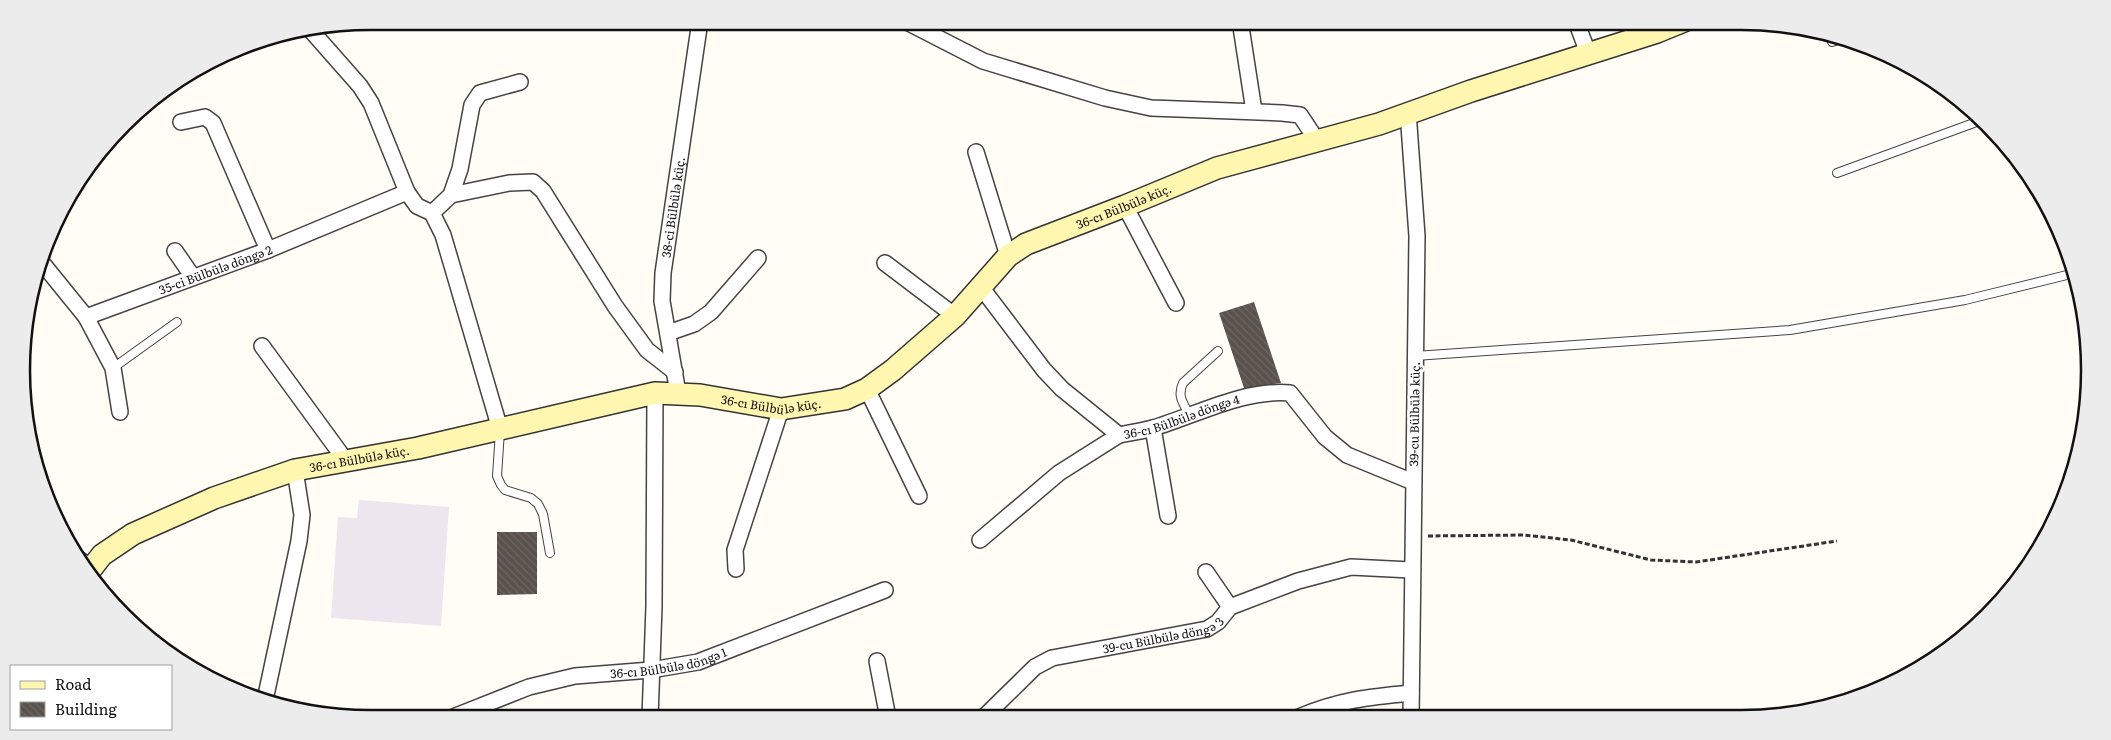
<svg xmlns="http://www.w3.org/2000/svg" width="2111" height="740" viewBox="0 0 2111 740" font-family="Literata,serif">
  <defs>
    <pattern id="building-back-hatch" width="6" height="6" patternUnits="userSpaceOnUse" patternTransform="scale(1.25)"><rect width="6" height="6" fill="#5a524d"/><path d="M-1 5l2 2M0 0l6 6M5-1l2 2" fill="none" stroke="#6d6662"/></pattern>
  </defs>
  <rect width="100%" height="100%" fill="#fffdf5"/>
  <!-- industrial -->
  <path fill="#eee6ef" d="M359,500L449,507L441,626L331,618L338,517L357,518Z"/>
  <!-- building -->
  <path fill="url(#building-back-hatch)" d="M1254,302L1281,383L1244,388L1219,313Z
    M497,532H537V594L497,595Z"/>
  <g fill="none" stroke-linecap="round" stroke-linejoin="round">
    <!-- lane casing -->
    <g stroke="#444" stroke-width="10">
      <path id="lane" d="M1832,42L1844,38
        M1837,173L1982,120
        M1415,356L1790,330L1965,300L2075,273
        M113,368L177,322
        M1189,414C1183,403 1177,396 1183,383L1218,351
        M500,431L497,476L501,485L505,490L531,498L538,504L543,514L550,553"/>
    </g>
    <!-- street casing -->
    <g stroke="#444" stroke-width="18">
      <g id="street">
        <path d="M905,21L983,61L1105,98L1151,108L1282,113L1300,115L1316,139"/>
        <path d="M1576,21L1588,53"/>
        <path d="M308,27L360,86L371,103L407,192"/>
        <path d="M1241,27L1254,111"/>
        <path d="M1408,112L1417,236L1411,717"/>
        <path d="M181,122L205,117L213,123L268,250"/>
        <path d="M976,152L1008,256"/>
        <path d="M451,195L509,183L533,182L543,191L615,306L647,350L675,372"/>
        <path d="M1125,206L1176,303"/>
        <path d="M432,213L451,195L460,169L472,105L480,93L520,82"/>
        <path d="M175,251L193,277"/>
        <path d="M885,263L955,316"/>
        <path id="s1" d="M43,264L86,317L268,250L407,192L417,206L432,213L443,235L500,429"/>
        <path id="s2" d="M981,287L1044,370L1062,389L1119,435C1130,433 1142,431 1153,428C1197,415 1243,389 1290,393L1325,437L1347,455L1413,482"/>
        <path d="M86,317L113,368L120,412"/>
        <path d="M668,333L694,324L711,312L758,258"/>
        <path d="M262,346L346,461"/>
        <path d="M867,389L919,496"/>
        <path id="s3" d="M678,393L662,301L663,273L700,21"/>
        <path d="M1153,428L1168,516"/>
        <path d="M980,540L1059,473L1119,435"/>
        <path d="M77,558L91,567"/>
        <path d="M736,569L735,550L781,409"/>
        <path d="M1206,572L1230,607"/>
        <path d="M877,661L888,718"/>
        <path d="M265,700L299,541L302,515L295,470"/>
        <path id="s4" d="M984,717L1035,667L1052,658L1207,629L1218,622L1230,607L1298,581L1351,567L1411,570"/>
        <path d="M1299,717C1339,700 1368,697 1411,693"/>
        <path d="M650,718L654,606L655,393"/>
        <path id="s5" d="M448,719L529,687L575,676L651,670L698,662L885,590"/>
      </g>
    </g>
    <!-- secondary casing -->
    <g stroke="#333" stroke-width="24">
      <g id="secondary">
        <path id="s6" d="M88,573L102,555L133,534L214,498L295,470L418,448L655,393L700,395L781,409L845,399L867,389L893,370L955,316L1008,256L1026,244L1125,206L1217,168L1379,124L1471,91L1657,32L1684,21"/>
      </g>
    </g>
    <!-- path -->
    <path stroke="#333" stroke-width="3" stroke-dasharray="5 2.5" stroke-linecap="butt" d="M1428,536L1523,535L1571,540L1651,560L1696,562L1837,541"/>
    <!-- lane -->
    <use href="#lane" stroke="#fff" stroke-width="8"/>
    <!-- street -->
    <use href="#street" stroke="#fff" stroke-width="15"/>
    <!-- secondary -->
    <use href="#secondary" stroke="#fff6b0" stroke-width="21"/>
  </g>
  <g text-anchor="middle" dominant-baseline="central" stroke-width="5" stroke-linejoin="round" paint-order="stroke">
    <!-- street labels -->
    <g font-size="12" fill="#111" stroke="#fff">
      <text stroke="none"><textPath href="#s6" startOffset="1140">36-cı Bülbülə küç.</textPath></text>
      <text stroke="none"><textPath href="#s3" startOffset="188">38-ci Bülbülə küç.</textPath></text>
      <text stroke="none"><textPath href="#s1" startOffset="206">35-ci Bülbülə döngə 2</textPath></text>
      <text stroke="none"><textPath href="#s6" startOffset="720">36-cı Bülbülə küç.</textPath></text>
      <text transform="translate(1414 414) rotate(-89)">39-cu Bülbülə küç.</text>
      <text stroke="none"><textPath href="#s2" startOffset="269">36-cı Bülbülə döngə 4</textPath></text>
      <text stroke="none"><textPath href="#s6" startOffset="300">36-cı Bülbülə küç.</textPath></text>
      <text stroke="none"><textPath href="#s4" startOffset="204">39-cu Bülbülə döngə 3</textPath></text>
      <text stroke="none"><textPath href="#s5" startOffset="229">36-cı Bülbülə döngə 1</textPath></text>
    </g>
  </g>
  <!-- crop -->
  <path d="M0 0H2111V740H0ZM370 30H1741A340 340 0 0 1 2081 370V370A340 340 0 0 1 1741 710H370A340 340 0 0 1 30 370V370A340 340 0 0 1 370 30Z" fill="#ececec" fill-rule="evenodd"/>
  <path fill="none" stroke="#111" stroke-width="2.5" d="M370 30H1741A340 340 0 0 1 2081 370V370A340 340 0 0 1 1741 710H370A340 340 0 0 1 30 370V370A340 340 0 0 1 370 30Z"/>
  <!-- legend -->
  <rect x="10" y="665" width="162" height="65" fill="#ffffff" stroke="#a0a0a0"/>
  <rect x="20" y="681" width="25" height="8" fill="#fff6b0" stroke="#a0a0a0"/>
  <text x="55" y="690" font-size="15" fill="#111111">Road</text>
  <rect x="20" y="702" width="25" height="15" fill="url(#building-back-hatch)" stroke="#a0a0a0"/>
  <text x="55" y="715" font-size="15" fill="#111111">Building</text>
</svg>
